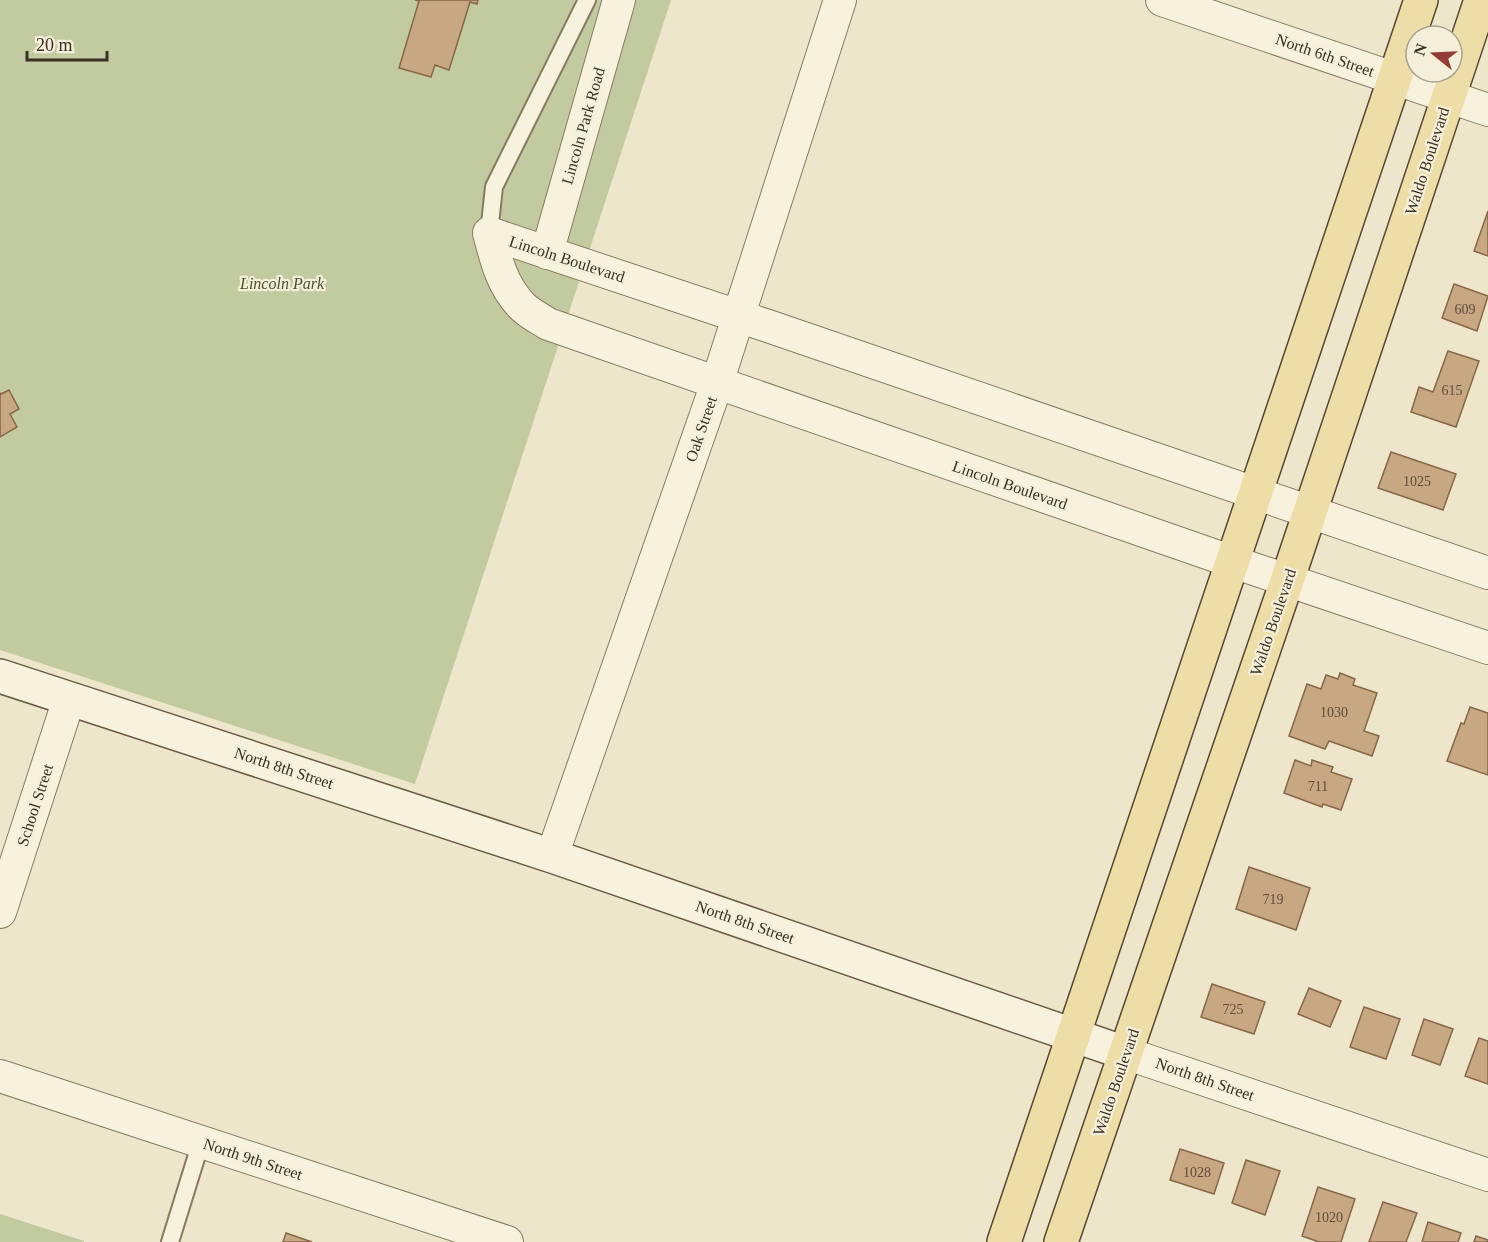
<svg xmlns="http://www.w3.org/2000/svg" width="1488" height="1242" viewBox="0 0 1488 1242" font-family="Georgia,serif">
  <rect width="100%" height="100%" fill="#ede6cb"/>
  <!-- green -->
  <path fill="#c1cb9f" d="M0,0H671L415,784L0,650Z
    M0,1214L84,1241V1242H0Z"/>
  <!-- building -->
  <path fill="#c8a783" stroke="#876747" stroke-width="1.5" d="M415,0H478L477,4L470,2L449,70L435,65L431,77L399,68L419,1Z
    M1488,211V256L1474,251Z
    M1454,284L1488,296L1477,331L1442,318Z
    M1448,351L1479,361L1456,427L1411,412L1419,387L1433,392Z
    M9,390L19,409L10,414L17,427L0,437V393L1,394Z
    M1391,452L1456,474L1443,510L1378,488Z
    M1340,673L1355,679L1353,685L1377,693L1364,731L1379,736L1372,756L1329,741L1325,749L1289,736L1307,684L1321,689L1326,675L1338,679Z
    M1470,707L1488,713V775L1447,761L1461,723L1464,724Z
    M1295,760L1311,766L1312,760L1333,767L1331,772L1352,779L1341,810L1323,804L1322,807L1284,793Z
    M1249,867L1310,888L1296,930L1236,909Z
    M1212,984L1265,1002L1254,1034L1201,1017Z
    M1309,988L1341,1001L1330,1027L1298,1014Z
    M1364,1007L1400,1019L1386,1059L1350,1047Z
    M1424,1019L1453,1029L1440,1065L1412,1055Z
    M1479,1038L1488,1041V1084L1465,1076Z
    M1180,1149L1224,1163L1214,1194L1170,1180Z
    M1246,1160L1280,1171L1265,1215L1232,1203Z
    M1318,1187L1355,1199L1341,1242H1319L1302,1236Z
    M1383,1202L1417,1213L1406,1242H1369Z
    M1428,1222L1461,1233L1458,1242H1422Z
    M286,1233L312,1242H283Z
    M1476,1236L1488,1240V1242H1474Z"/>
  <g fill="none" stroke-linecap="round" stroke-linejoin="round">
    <!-- lane casing -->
    <g stroke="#897a60" stroke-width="20">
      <path id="lane" d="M489,233L494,187L587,0
        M170,1242L201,1142"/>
    </g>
    <!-- street casing -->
    <g stroke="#897a60" stroke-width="34">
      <path id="street" d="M1162,0L1488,110
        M489,233C496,260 502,285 521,305C528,313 539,318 548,324L1233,562L1488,648
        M489,233L768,326L1488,573
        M547,253L619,0
        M552,856L717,383L840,0
        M0,912L69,699
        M1125,1053L1488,1175
        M0,1076L507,1242"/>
    </g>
    <!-- secondary casing -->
    <g stroke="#6b5b43" stroke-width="36">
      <path id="secondary" d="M0,676L552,856L1125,1053"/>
    </g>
    <!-- primary casing -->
    <g stroke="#574833" stroke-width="36">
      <path id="primary" d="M1004,1242L1421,0
        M1061,1242L1287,581L1481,0"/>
    </g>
    <!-- lane -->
    <use href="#lane" stroke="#f7f2de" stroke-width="16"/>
    <!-- street -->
    <use href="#street" stroke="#f7f2de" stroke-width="32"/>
    <!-- secondary -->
    <use href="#secondary" stroke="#f7f2de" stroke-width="33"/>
    <!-- primary -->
    <use href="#primary" stroke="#ecdea6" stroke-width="33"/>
  </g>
  <g text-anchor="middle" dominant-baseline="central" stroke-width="4.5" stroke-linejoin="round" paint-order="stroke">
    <!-- number labels -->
    <g font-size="14" fill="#5e4e3a">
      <text x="1465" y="309">609</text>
      <text x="1452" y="390">615</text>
      <text x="1417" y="481">1025</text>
      <text x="1334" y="712">1030</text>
      <text x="1318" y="786">711</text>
      <text x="1273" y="899">719</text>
      <text x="1233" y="1009">725</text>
      <text x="1197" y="1172">1028</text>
      <text x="1329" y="1217">1020</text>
    </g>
    <!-- street labels -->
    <g font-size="16" fill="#3a3022" stroke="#f4efda">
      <text transform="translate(1325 55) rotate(19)">North 6th Street</text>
      <text transform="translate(583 126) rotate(-74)">Lincoln Park Road</text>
      <text transform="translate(1427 161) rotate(-72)">Waldo Boulevard</text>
      <text transform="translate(567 259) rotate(18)">Lincoln Boulevard</text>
      <text transform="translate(701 429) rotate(-71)">Oak Street</text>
      <text transform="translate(1010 485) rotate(19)">Lincoln Boulevard</text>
      <text transform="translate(1273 622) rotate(-71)">Waldo Boulevard</text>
      <text transform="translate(284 768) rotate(18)">North 8th Street</text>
      <text transform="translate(35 805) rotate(-72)">School Street</text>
      <text transform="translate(745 922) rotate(19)">North 8th Street</text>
      <text transform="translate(1205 1079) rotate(19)">North 8th Street</text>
      <text transform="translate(1116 1082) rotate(-71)">Waldo Boulevard</text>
      <text transform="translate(253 1159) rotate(18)">North 9th Street</text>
    </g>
    <!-- park labels -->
    <g font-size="16" font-style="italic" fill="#46552a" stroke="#f4efda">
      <text x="282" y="283">Lincoln Park</text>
    </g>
  </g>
  <!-- north arrow -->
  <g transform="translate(1434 54) rotate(288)"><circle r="28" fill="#f4efda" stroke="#aaa390" stroke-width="1.5"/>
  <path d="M0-4.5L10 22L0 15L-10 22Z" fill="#943c33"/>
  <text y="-9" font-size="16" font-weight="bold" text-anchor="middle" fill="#3a3022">N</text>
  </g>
  <!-- scale -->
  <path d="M27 51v9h80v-9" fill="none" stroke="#3a3022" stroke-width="3"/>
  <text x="36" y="51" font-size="18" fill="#3a3022" stroke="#f4efda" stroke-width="4.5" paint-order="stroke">20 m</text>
</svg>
